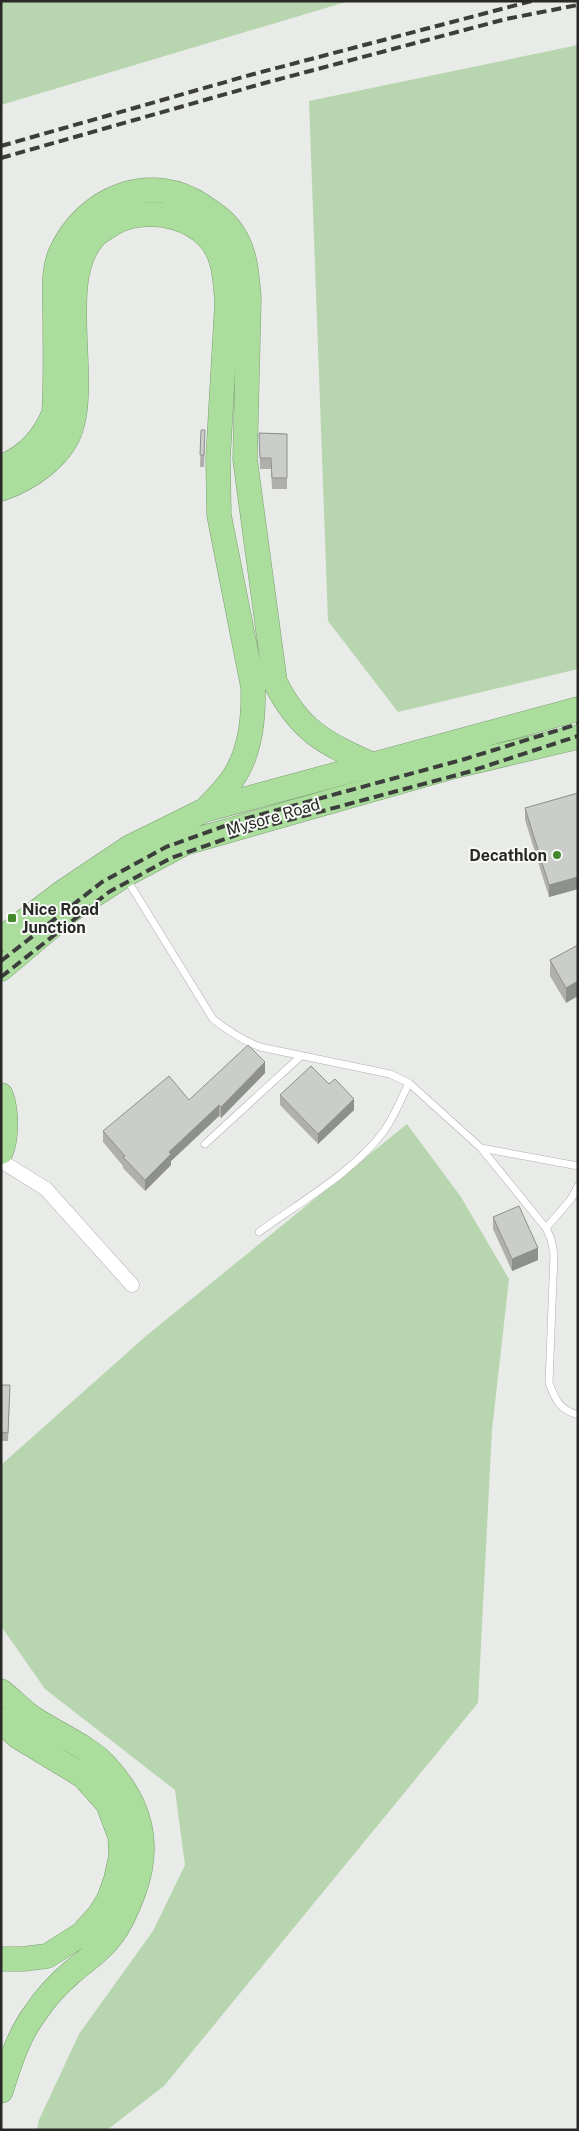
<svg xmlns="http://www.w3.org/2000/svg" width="579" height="2131" viewBox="0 0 579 2131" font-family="'Public Sans',sans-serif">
  <rect width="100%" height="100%" fill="#e9ebe8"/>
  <!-- green -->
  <path fill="#b7d5ae" d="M1,1H349L1,105Z
    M578,45V669L398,712L328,621L309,101Z
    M407,1124L461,1197L509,1279L492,1430L478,1703L164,2086L107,2130H37L39,2120L79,2034L153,1931L185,1865L175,1790L45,1689L1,1626V1465L146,1336Z"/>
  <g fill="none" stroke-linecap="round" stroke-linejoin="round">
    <!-- lane casing -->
    <g stroke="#adafac" stroke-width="8">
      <path id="lane" d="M126,878L213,1019C228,1031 242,1040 260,1047L390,1074L409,1083L481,1148
        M205,1144L301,1056
        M578,1166L481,1148L546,1228L551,1239L554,1254L549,1383C556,1401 559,1409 578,1415
        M546,1228L571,1199L578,1186
        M259,1232C299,1203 355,1171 384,1131C394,1117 401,1099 409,1083"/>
    </g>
    <!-- street casing -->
    <g stroke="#adafac" stroke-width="15">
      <path id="street" d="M1,1161L46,1189L132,1285"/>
    </g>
    <!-- highway casing -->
    <g stroke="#7d9f74" stroke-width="25">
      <path id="highway" d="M1,467C27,457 44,438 54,413C56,381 55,350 55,318C55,297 52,274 60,254C85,197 151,170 204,207C216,215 227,223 234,235C246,253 247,277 249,298L245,459L275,682C300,732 325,743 373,765
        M1,489C30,479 64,456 72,425C87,373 56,275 95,236C98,232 103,230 107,227C116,221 128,216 139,215C164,212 190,219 208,237C225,254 225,281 227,302L218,459L219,515L253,687C254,718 251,754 231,781C224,791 214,801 205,810
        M1,939L60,894L130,847L205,810L578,709
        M1,969L71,910L125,875L185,843L455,766L578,737
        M1,1095C7,1111 7,1137 1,1152
        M1,1691C11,1699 20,1708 30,1716C51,1731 89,1747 105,1765C141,1804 152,1844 133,1894C128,1907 122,1922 113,1934C102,1950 86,1960 71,1973C58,1984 46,1997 36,2012C19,2034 9,2065 1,2091
        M1,1721L17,1736L83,1776L108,1804L120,1836L121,1856L116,1879L109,1899L99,1915L82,1934L47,1956L23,1959H1"/>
    </g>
    <!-- lane -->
    <use href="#lane" stroke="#fff" stroke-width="7"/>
    <!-- street -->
    <use href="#street" stroke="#fff" stroke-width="14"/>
    <!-- highway -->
    <use href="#highway" stroke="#abde9d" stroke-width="24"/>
    <!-- rail -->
    <path stroke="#3c3e3b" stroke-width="4" stroke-dasharray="10 5" stroke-linecap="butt" d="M1,146L250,75L532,1
      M1,158L261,84L506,19L578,5
      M1,961L102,882L166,847L244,819L465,759L578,724
      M1,977L109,892L171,858L248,831L468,772L578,736"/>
  </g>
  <!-- wall -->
  <path fill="#afb0ae" d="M201,430L205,442L204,467H200Z
    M259,433L287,434V489H272L271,469H260Z
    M578,793V889L549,897L525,820V808Z
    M578,945L566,1003L550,976V960Z
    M265,1073L221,1118L219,1116L171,1161V1165L145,1191L123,1168V1166L103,1142V1131Z
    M329,1084L354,1110L318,1144L280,1105V1095Z
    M493,1217L538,1260L512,1271L493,1229Z
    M1,1385L10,1393L8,1441H1Z"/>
  <!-- shaded-wall -->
  <path fill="#8e908d" d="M578,877V889L549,897V885Z
    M578,981V996L566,1003V988Z
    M265,1062V1073L221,1118V1107Z
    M354,1099V1110L318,1144V1134Z
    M219,1105V1116L171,1161V1165L145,1191V1180L169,1152Z
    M538,1248V1260L512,1271V1259Z"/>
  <!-- building -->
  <path fill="#cbcdca" stroke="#8e908d" d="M201,430H205L204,455H200Z
    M259,433L287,434V478H272L271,458H260Z
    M578,793V877L549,885L525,808Z
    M578,945V981L566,988L550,960Z
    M248,1045L265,1062L221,1107L219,1105L169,1152L171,1154L145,1180L123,1157L125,1156L103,1131L169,1076L189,1100Z
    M311,1066L329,1084L335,1079L354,1099L318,1134L280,1095Z
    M519,1206L538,1248L512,1259L493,1217Z
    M1,1385H10L8,1433L1,1432Z"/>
  <!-- markers -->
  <g fill="#44882c" stroke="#f6f9f5" stroke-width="2">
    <circle cx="557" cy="855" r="5"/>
    <rect x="7" y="913" width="10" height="10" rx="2.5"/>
  </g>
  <g text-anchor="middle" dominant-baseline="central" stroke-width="4" stroke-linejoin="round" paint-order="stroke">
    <!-- street labels -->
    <g font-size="16" fill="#282927" stroke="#f6f9f5">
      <text transform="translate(273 817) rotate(-16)">Mysore Road</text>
    </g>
    <!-- poi labels -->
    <g font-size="16" font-weight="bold" fill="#282927" stroke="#f6f9f5" text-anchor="end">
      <text x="547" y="855">Decathlon</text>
      <text x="22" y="909" text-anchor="start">Nice Road<tspan x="22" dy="18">Junction</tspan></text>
    </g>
  </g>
  <!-- border -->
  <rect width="579" height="2131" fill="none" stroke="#282927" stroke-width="5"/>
</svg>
